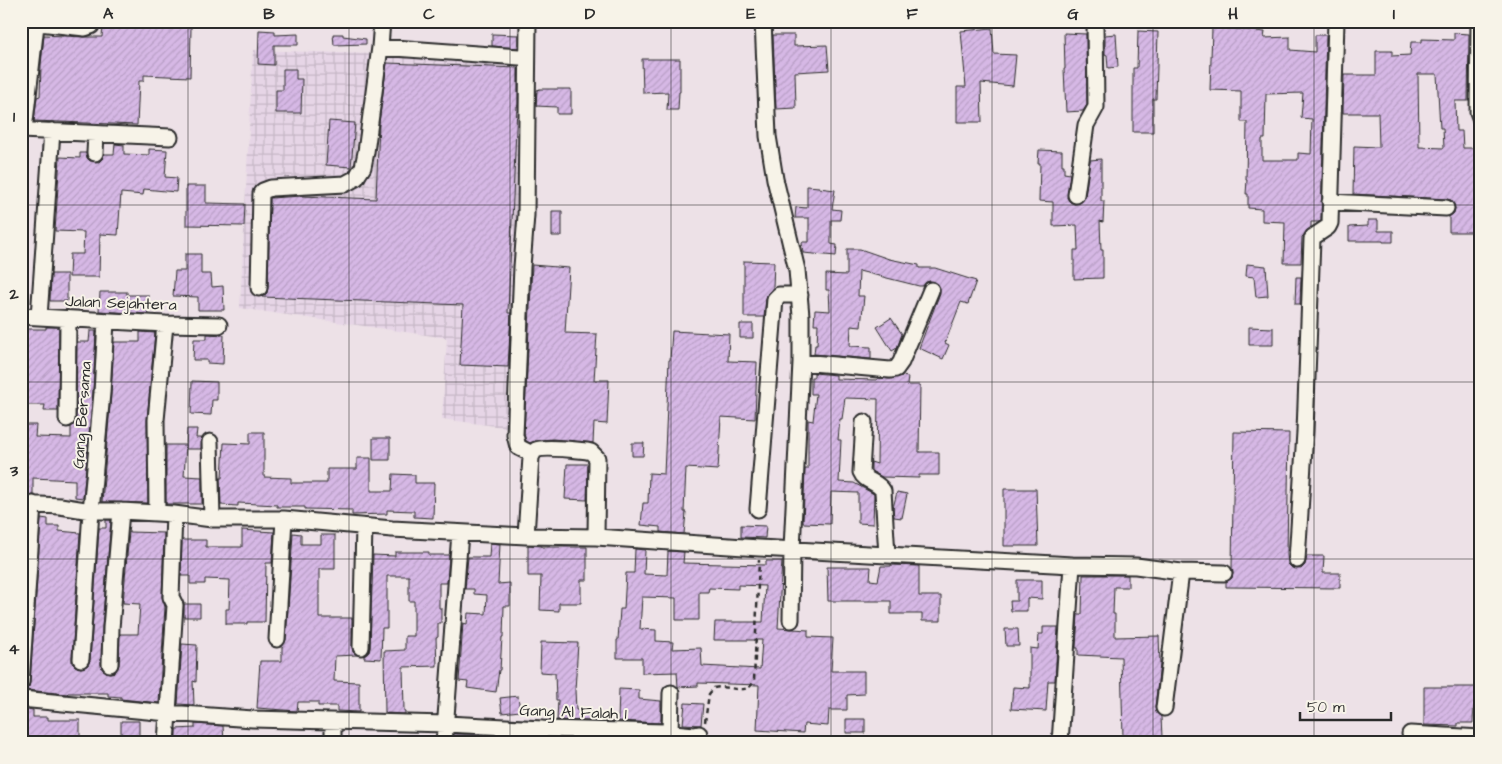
<svg xmlns="http://www.w3.org/2000/svg" width="1502" height="764" viewBox="0 0 1502 764" font-family="'Architects Daughter',sans-serif">
  <defs>
    <pattern id="industrial-grid" width="8" height="8" patternUnits="userSpaceOnUse" patternTransform="scale(1.25)"><rect width="8" height="8" fill="#e6d5e6"/><path d="M0 4h8M4 0v8" fill="none" stroke="#c5b7c5"/></pattern>
    <pattern id="building-hatch" width="6" height="6" patternUnits="userSpaceOnUse" patternTransform="scale(1.25)"><rect width="6" height="6" fill="#d6b8e5"/><path d="M-1 1l2-2M0 6l6-6M5 7l2-2" fill="none" stroke="#b89ec5"/></pattern>
  </defs>
  <rect width="100%" height="100%" fill="#ede1e7"/>
  <filter id="ink" filterUnits="userSpaceOnUse"><feTurbulence type="fractalNoise" baseFrequency=".02" numOctaves="2"/><feDisplacementMap in="SourceGraphic" scale="10" xChannelSelector="R" yChannelSelector="G"/><feConvolveMatrix kernelMatrix="1 2 1 2 8 2 1 2 1" color-interpolation-filters="sRGB"/></filter>
  <g filter="url(#ink)">
    <!-- industrial -->
    <path fill="url(#industrial-grid)" d="M253,50L527,59L511,428L442,419L447,338L240,308Z"/>
    <!-- building -->
    <path fill="url(#building-hatch)" stroke="#2b2b2b" fill-rule="evenodd" d="M103,22H145V26L191,27L190,77L144,75V81H139L137,125L34,121L37,97L40,96L41,65L44,35L84,37H102Z
      M992,28L994,54L1016,55L1013,86L981,83L982,122H957V87H966L961,31Z
      M1212,28L1236,29L1265,32L1264,38L1290,37V50L1315,52V35H1326L1321,221L1318,222H1311V227L1302,237L1301,263H1284L1285,222L1262,221V209L1248,208V194H1246L1247,180H1246L1247,122H1241V91L1210,90ZM1303,93L1301,118L1312,119L1311,154L1298,153V160H1262V139H1265L1266,94Z
      M259,30L275,31V35L298,34V45H274V65L258,64Z
      M1138,31L1158,32L1156,99H1153V132H1133V68H1137Z
      M1064,33L1086,34L1087,105L1083,111L1066,112L1064,69H1065Z
      M1454,33L1469,34L1468,101H1455L1456,131H1462L1463,148H1481V232H1449V217L1454,213L1455,208L1451,200L1447,199L1353,194L1354,146L1379,147L1378,113H1343L1344,75H1376V51H1392V56L1410,55L1411,42H1422V39L1454,40ZM1418,74H1437L1440,128H1443L1444,148L1419,147Z
      M333,34H343V36L366,39V44L334,45Z
      M492,34L518,35V48L492,46Z
      M1116,34L1118,67L1108,68L1107,55L1105,54V35Z
      M773,35H794V46L827,45L829,70L795,72L796,108L776,109Z
      M642,59H680V92H679L678,110H667L668,92L643,93Z
      M387,63L518,68V106H517L508,313H511L508,367L460,365L463,305L262,297L267,293L268,288L270,198L302,196L376,199L379,123Z
      M283,69H296V79H302L301,113H276V90H283Z
      M540,89H571V114H557V107L536,106L537,90Z
      M329,121L355,123L351,167L326,165Z
      M115,144L124,145V154L149,155V149L167,150L165,177L177,178L176,192L144,189L143,195L121,193L118,235L100,234L99,277H69L70,254H83L84,232L55,231L60,157L80,158V153H86L87,158L90,161L99,162L103,158L104,154H114Z
      M1039,150L1062,151V165H1064V173L1070,174L1067,198L1070,202L1074,204L1080,203L1085,197L1090,160L1101,159V201H1104L1103,222L1100,221L1101,250H1103V278L1074,279V250H1078L1077,225L1053,226V202L1039,201L1040,163H1038Z
      M186,186H206V203L245,204L244,226L186,225Z
      M807,186L819,187V188L835,190L832,209L841,210L840,220H831V244L837,245L836,256L803,253L802,242H809V218H795L796,207L807,208Z
      M552,211H562V236H552Z
      M1368,220H1378V231H1393V242H1383V241H1349V227L1368,226Z
      M847,249H860L889,259L919,265V268H935L976,281L968,304L961,302L945,343L949,345L943,359L919,348L940,293V288L938,284L930,281L926,282L923,286H919L859,271L858,296H864L861,327L851,326L850,346L871,347V359L814,354L815,345H817L818,324H814L815,310L830,311L829,290H826V274L847,275Z
      M185,254H201V274H211L212,287L223,286L224,310H198V297L173,296L175,271H185Z
      M744,261L774,262L773,287L766,298L764,317H744Z
      M1247,264L1266,266L1268,296L1256,297L1254,277L1246,276Z
      M532,265L569,268L565,333L597,334L594,380H609L607,424L594,423L593,443L553,439L539,440L530,443L526,441L524,434Z
      M51,274H67V301H50Z
      M1296,277H1301L1300,304H1295Z
      M100,292H127V295H148V314L99,311Z
      M891,318L902,334L897,348L892,351L877,327Z
      M740,324H753V338H740Z
      M46,327H59L58,411H44L45,405H22L21,357H23V329H46Z
      M1249,327L1273,328V345H1249Z
      M90,331H96L93,392L83,498L75,497V480L33,478V495H21V425H36L35,437L71,438V427L75,424L76,419L77,342H89Z
      M672,331L729,334L728,361L757,362L755,419L721,417L718,470L686,468L684,512H686L684,534L660,532V527L641,525L643,503H648L649,473L664,474L669,360H670Z
      M140,332L155,333L147,420L148,503L102,502L111,394L114,342H140Z
      M207,334L224,335L223,364L207,363V360H193L194,339H207Z
      M814,373L836,375V379L877,380L878,378L891,379L902,376L908,377L907,385H920L919,452H939V475H919V478L882,477L871,471V462L877,464L878,399L845,398L842,419H840L838,440H841L839,482L854,483L874,494L873,524L858,523V493L831,492L830,524L803,523L805,469H808V420L813,421L816,394H811V377H814Z
      M192,381L217,382V400H212L211,415L191,414Z
      M187,429H197L196,438H202L201,449H186Z
      M250,432H264V477L291,478V483H327V469H357V458H371V491H392L393,474L415,475V483H434L433,518L414,517V511L387,510V514L352,515V510L305,509V507H277V505L258,504L238,503V506L221,505L220,478H222L224,443L250,444Z
      M1234,432L1289,433L1287,555L1288,564L1292,568L1301,569L1305,565L1307,556H1324L1323,573H1340V588L1226,587V582L1232,578L1233,574L1232,569Z
      M373,438H390V460H373Z
      M632,443H644L643,456H632Z
      M166,445H186L184,476L202,477V504H166Z
      M567,464H588L587,500L565,499Z
      M1004,489H1036L1038,546H1004Z
      M897,492L907,494L902,518L894,517L893,508Z
      M41,518L48,519V526H59V531L80,533L72,658V663L75,666L81,668L88,665L90,660L99,528H106V520H111L102,627L101,664L102,669L109,673L115,672L119,665L120,634H138L140,604L123,603L129,532L164,533L162,597L165,607L159,703L121,699V697L108,696V693H68L67,694L26,690L29,687L30,683Z
      M741,525L766,526L765,538L741,537Z
      M242,530L274,532L272,563H266L265,622H247V624H226V609H229L230,580L205,579V584H190V576H181L182,540H206V547H242Z
      M293,533L301,534V544H321V535H335V569H319V618H352V647L353,652L357,655L335,656L334,681L359,682V712L337,711V706H318V702H298L297,711L257,708L260,661H282V646L286,640Z
      M490,543L500,544L498,584L510,583V606H504L503,637H502L500,670H499L496,692L467,688L468,682L459,681L463,623L467,624L468,613L486,614L487,595L474,594V589H465L468,557H489Z
      M528,545L542,546V547H587V580H581V603H559V611L540,610L541,576H528Z
      M635,549L645,550L644,574L667,575L668,551L684,552L683,563L766,565V561H782L778,628L808,630V637L833,638L831,671H864V694L847,695V710H829L828,726L804,724L803,733L757,730L759,685L698,683V686L678,687L677,672L642,673V658H617V640H618L620,609H624L626,573H634ZM738,585L765,586L763,622H715L714,640H762L760,669L702,666L701,648L672,649L673,642L656,641V630L640,629L642,597L676,598V620H699V592H708L709,588L738,589Z
      M395,552H429V555H449L447,583H439V608H441V623H438V637L436,638L437,666L403,667L404,711H405V714L385,713L384,651L405,650V636H414V601H409V576H387V628H382L381,659L364,658V656L369,652L370,647L373,555L395,556Z
      M891,565L919,566V596H941V621H922V614H891V601H828L827,567H871L870,580L878,581L881,566H891Z
      M1083,575H1128V587H1114L1113,614H1115V637L1159,636L1160,664L1155,707L1156,712L1161,717L1162,737L1123,738L1121,657L1078,655V648H1076L1078,614H1082Z
      M1017,580H1042V599L1027,598V611H1011L1010,601H1017Z
      M184,604H200V617H184Z
      M1043,627H1058L1055,681H1048L1046,711L1011,709L1013,687L1030,688V648L1038,649L1039,634H1043Z
      M1005,629H1018L1019,646H1006Z
      M541,642L578,643L575,690L576,710L591,711V721L557,720L558,700H556L555,673L540,672Z
      M182,644L197,645L196,682L193,681L194,705L178,704Z
      M1424,687H1481V707L1474,706L1473,723H1458V726L1424,725Z
      M619,689L639,690V699L661,701V723L618,721Z
      M518,696L520,711L502,713L500,698Z
      M685,703L703,704L701,725L683,724Z
      M21,708L33,710V717H48V720H80V743H21Z
      M846,719H865V733H846Z
      M121,721H139V743H121Z
      M195,724L223,726L224,743H176V729L195,728Z
      M454,734L483,735V743H453Z"/>
    <g fill="none" stroke-linecap="round" stroke-linejoin="round">
      <!-- minor casing -->
      <g stroke="#2b2b2b" stroke-width="19">
        <path id="minor" d="M528,21L526,215L522,267L515,435L518,447L532,454
          M763,21L768,136L775,179L797,270L801,316V362L792,549L791,620
          M1479,21L1478,112L1481,120
          M380,47L519,57
          M21,130L170,137
          M24,130L36,25L39,23L85,28L91,26L92,21
          M95,153L96,134
          M1076,195L1086,125L1096,107L1095,21
          M1330,202L1446,208
          M259,288L261,193L263,191L271,188L345,184L356,178L359,173L363,167L366,152L380,47L382,21
          M21,316L165,324L219,325
          M39,317L52,131
          M801,362L890,370L896,369L901,362L931,290
          M67,419L68,319
          M864,422L861,472C865,482 877,481 883,491L887,555
          M210,442L212,519
          M21,504L60,506L91,511H121L174,514L212,519H284L392,529L526,536L596,537L759,548L1072,565L1136,566L1181,572L1224,573
          M758,509L775,299L779,295H800
          M157,513L156,420L165,324
          M526,536L531,457C533,454 533,452 536,450C544,446 577,450 587,451L591,452L597,458L596,537
          M1297,560L1305,432L1312,239L1313,237L1328,227L1330,223L1336,21
          M277,639L284,519
          M361,647L364,527
          M81,659L91,511L102,393L106,321
          M110,664L111,628L121,511
          M21,682L33,504
          M21,699L168,713L253,719L446,724L543,729L664,732L694,735L699,734
          M1164,708L1181,572
          M670,733L671,693
          M1410,734L1481,738
          M166,743L175,605L171,597L174,514
          M333,743V722
          M444,743L460,533
          M1060,743L1072,565"/>
      </g>
      <!-- path -->
      <path stroke="#2b2b2b" stroke-width="2.5" stroke-dasharray="5 4" stroke-linecap="butt" d="M705,722L709,694L714,688C728,684 747,697 754,681L759,560"/>
      <!-- minor -->
      <use href="#minor" stroke="#f7f3e8" stroke-width="15"/>
    </g>
  </g>
  <!-- grid -->
  <path fill="none" stroke="#2b2b2b" stroke-width="1" stroke-opacity="0.55" d="M188,21V743M349,21V743M510,21V743M671,21V743M831,21V743M992,21V743M1153,21V743M1314,21V743M21,205H1481M21,382H1481M21,559H1481"/>
  <g text-anchor="middle" dominant-baseline="central" stroke-width="4" stroke-linejoin="round" paint-order="stroke">
    <!-- street labels -->
    <g font-size="16" fill="#2b2b2b" stroke="#f7f3e8">
      <text transform="translate(121 303) rotate(2)">Jalan Sejahtera</text>
      <text transform="translate(82 415) rotate(-86)">Gang Bersama</text>
      <text transform="translate(573 712) rotate(2)">Gang Al Falah 1</text>
    </g>
  </g>
  <!-- margin -->
  <rect width="1502" height="764" fill="none" stroke="#f7f3e8" stroke-width="55"/>
  <!-- scale -->
  <path d="M1300 712v8h91v-8" fill="none" stroke="#2b2b2b" stroke-width="2.5"/>
  <text x="1307" y="712" font-size="15" fill="#2b2b2b" stroke="#f7f3e8" stroke-width="4" paint-order="stroke">50 m</text>
  <rect x="28" y="28" width="1446" height="708" fill="none" stroke="#2b2b2b" stroke-width="2"/>
  <g font-size="16" text-anchor="middle" font-weight="bold" fill="#2b2b2b">
    <text x="108" y="19">A</text>
    <text x="269" y="19">B</text>
    <text x="429" y="19">C</text>
    <text x="590" y="19">D</text>
    <text x="751" y="19">E</text>
    <text x="912" y="19">F</text>
    <text x="1073" y="19">G</text>
    <text x="1233" y="19">H</text>
    <text x="1394" y="19">I</text>
    <text x="14" y="122">1</text>
    <text x="14" y="299">2</text>
    <text x="14" y="476">3</text>
    <text x="14" y="654">4</text>
  </g>
</svg>
